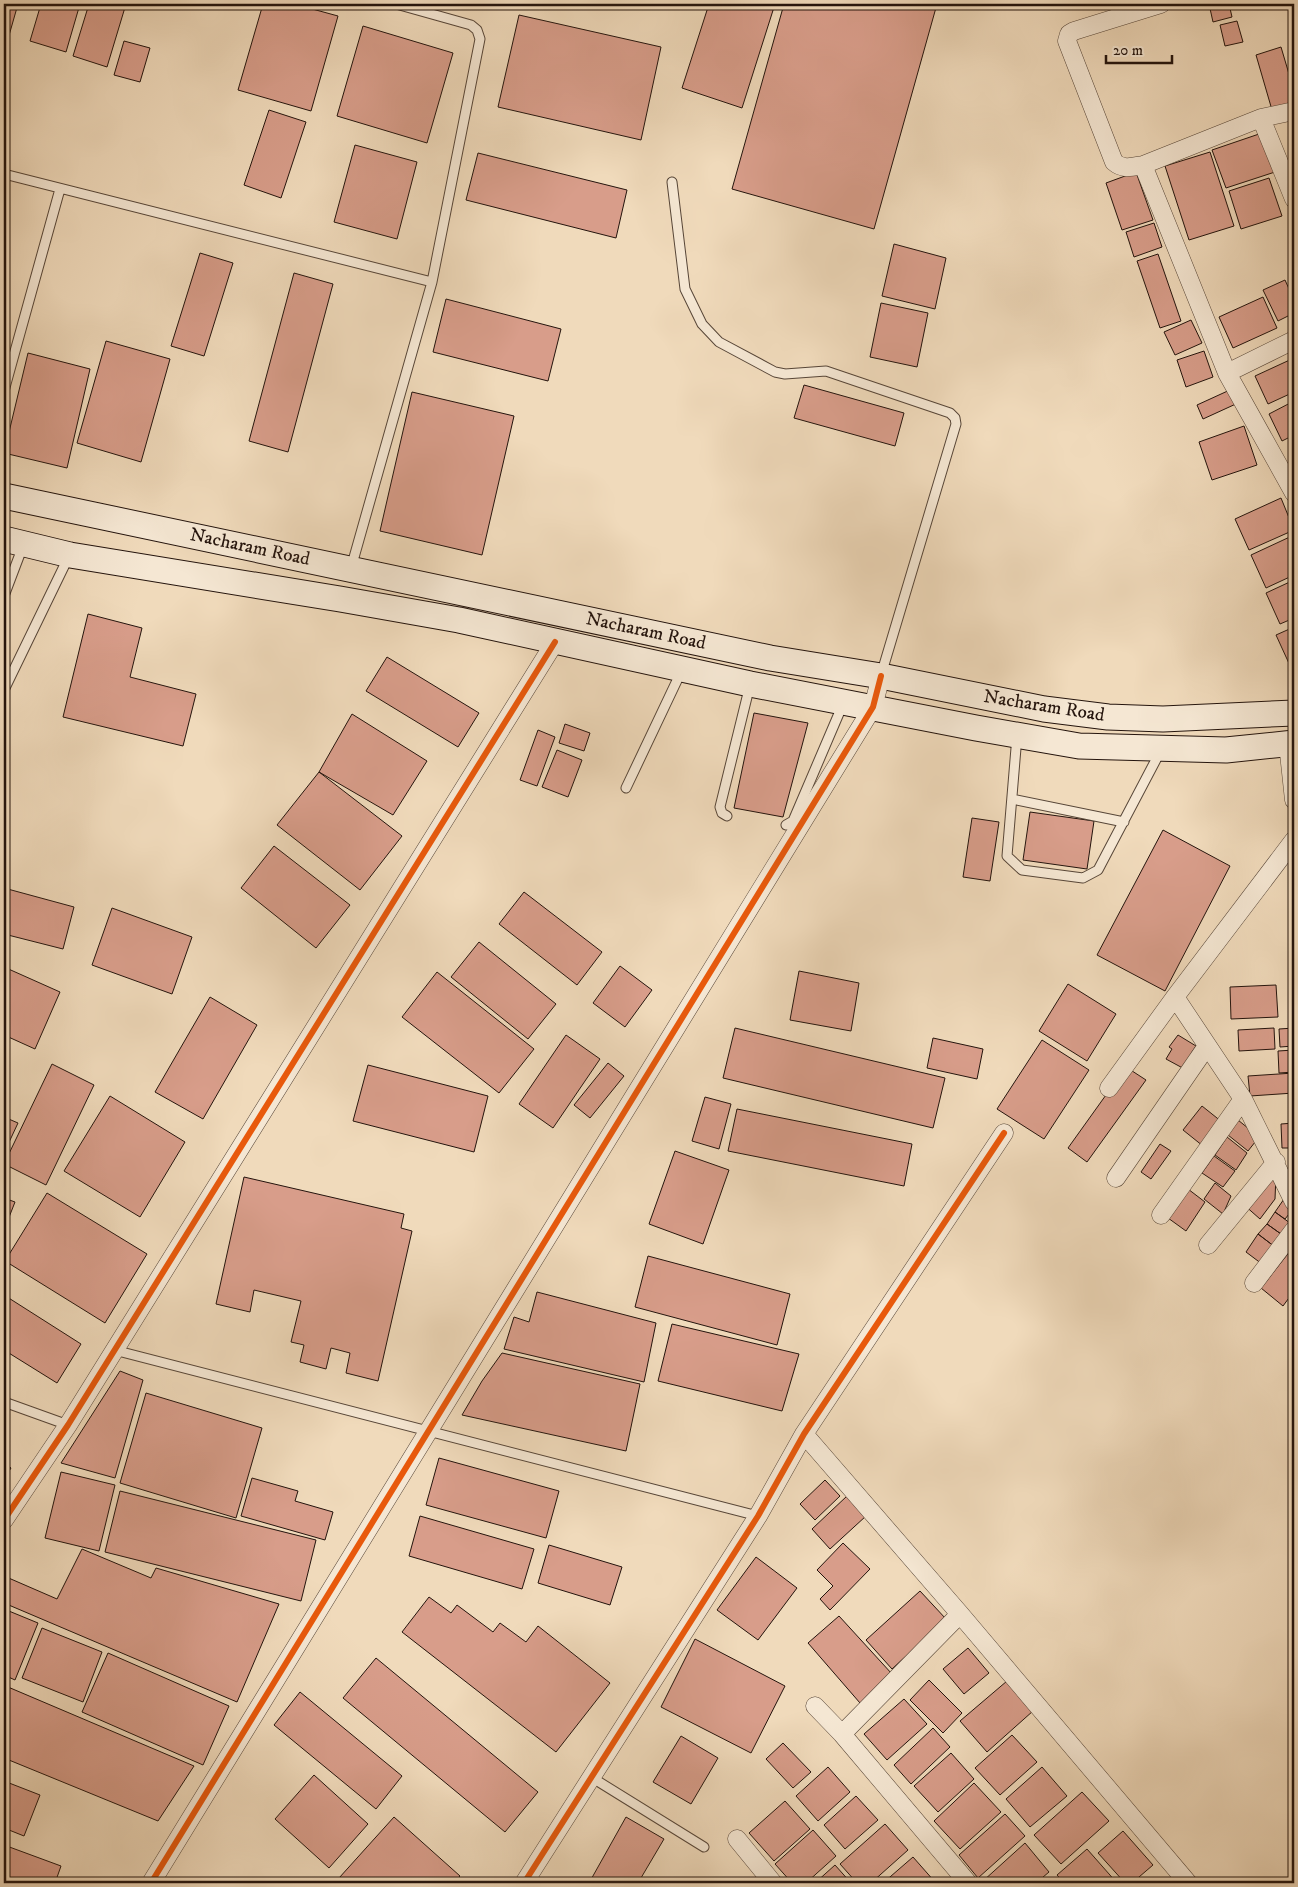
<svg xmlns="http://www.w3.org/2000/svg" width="1298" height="1887" viewBox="0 0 1298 1887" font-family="'IM FELL DW Pica',serif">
  <rect width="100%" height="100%" fill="#f0dabb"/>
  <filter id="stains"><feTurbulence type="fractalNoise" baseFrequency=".004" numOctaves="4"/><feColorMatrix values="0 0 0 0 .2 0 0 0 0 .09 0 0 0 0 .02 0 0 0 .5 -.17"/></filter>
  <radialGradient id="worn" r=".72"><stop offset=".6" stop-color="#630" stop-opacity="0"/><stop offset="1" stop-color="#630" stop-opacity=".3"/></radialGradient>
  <!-- building -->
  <path fill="#d89d8a" stroke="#24140d" d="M4,4H18L4,53Z
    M41,4H80L66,52L30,41Z
    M89,4H126L107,67L73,56Z
    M263,4H294L338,16L311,111L238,90Z
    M709,4H775L742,108L682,88Z
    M784,4H937L874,229L732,189Z
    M1209,4H1229L1232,17L1213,22Z
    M519,15L661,47L641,140L498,107Z
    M1237,21L1243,42L1225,46L1220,25Z
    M363,26L453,53L427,143L337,116Z
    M1294,26V44L1290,27Z
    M124,41L150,48L140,82L114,75Z
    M1281,47L1294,91V106L1272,110L1256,55Z
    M269,110L306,122L281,198L244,185Z
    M1262,133L1275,172L1226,188L1212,150Z
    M355,145L417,162L397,239L334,222Z
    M1210,152L1234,226L1189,240L1165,166Z
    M478,153L627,190L616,238L466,200Z
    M1136,172L1153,220L1122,230L1106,183Z
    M1269,178L1282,216L1241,229L1229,191Z
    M1154,223L1162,247L1134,257L1126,232Z
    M894,244L946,258L935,309L882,296Z
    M200,253L233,263L204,356L171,346Z
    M1158,254L1181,321L1160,328L1137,261Z
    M294,273L333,284L288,452L249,441Z
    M1294,273V288L1289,276Z
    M1285,280L1294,300V313L1278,321L1263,290Z
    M1263,297L1277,328L1233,348L1219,317Z
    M446,299L561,329L548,381L433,352Z
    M881,303L928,313L917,367L870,357Z
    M1191,320L1202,343L1175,355L1164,332Z
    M106,341L170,359L141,462L77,443Z
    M1204,351L1213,377L1186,387L1177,360Z
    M28,353L90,369L67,468L4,453Z
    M1294,358V392L1268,404L1255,376Z
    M804,385L904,413L895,446L794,418Z
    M1232,389L1238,403L1203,419L1197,405Z
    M412,392L514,416L482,555L380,531Z
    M1294,401V435L1282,441L1269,414Z
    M1244,426L1257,465L1212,480L1199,442Z
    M1281,498L1294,530L1249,550L1235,519Z
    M1294,535V575L1266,588L1251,555Z
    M1294,580V618L1280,624L1266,593Z
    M88,614L142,628L130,677L196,694L183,746L63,717Z
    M1294,627V669L1292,670L1276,635Z
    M387,657L479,713L458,747L366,691Z
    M754,713L808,723L783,817L734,808Z
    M352,714L427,761L393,815L319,772Z
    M565,724L590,733L584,751L559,743Z
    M538,730L555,737L537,786L520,780Z
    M557,750L582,760L568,797L542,787Z
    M319,772L402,836L360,890L277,825Z
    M1030,812L1094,821L1087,869L1023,860Z
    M972,818L999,822L990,881L963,877Z
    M1163,830L1230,866L1165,991L1097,955Z
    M274,846L350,905L316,948L241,888Z
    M4,888L74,907L63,949L4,934Z
    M524,892L602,952L577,985L499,924Z
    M112,908L192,937L172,994L92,965Z
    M479,942L556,1004L528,1039L451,977Z
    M620,966L652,990L625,1027L593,1003Z
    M4,967L60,992L35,1049L4,1035Z
    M799,971L859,983L851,1031L790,1020Z
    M437,972L534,1049L499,1093L402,1017Z
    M1068,984L1116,1014L1087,1061L1039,1031Z
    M1276,985L1278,1017L1231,1019L1230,987Z
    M210,997L257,1025L203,1119L155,1092Z
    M735,1028L945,1078L933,1128L723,1078Z
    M1274,1028L1275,1049L1239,1051L1238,1030Z
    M1294,1028V1046L1280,1047L1279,1029Z
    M566,1035L600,1059L553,1128L519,1104Z
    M1178,1035L1196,1046L1192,1052L1190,1072L1166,1059L1172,1049L1169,1047Z
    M933,1038L983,1049L977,1079L927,1068Z
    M1042,1040L1089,1070L1044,1139L997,1109Z
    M1294,1050V1072L1279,1073L1278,1051Z
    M608,1063L624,1076L590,1118L574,1105Z
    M52,1064L94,1085L46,1185L4,1164Z
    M368,1065L488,1096L474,1152L353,1121Z
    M1126,1067L1146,1080L1087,1162L1068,1148Z
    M1294,1073V1093L1250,1096L1248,1076Z
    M110,1096L185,1142L140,1217L64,1171Z
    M705,1097L731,1104L719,1149L692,1141Z
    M1202,1106L1222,1122L1203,1146L1183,1130Z
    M737,1109L912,1144L904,1186L728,1151Z
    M4,1117L18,1123L4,1153Z
    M1238,1120L1259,1137L1248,1151L1228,1135Z
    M1294,1123V1148H1282L1281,1124Z
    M1227,1137L1247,1153L1236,1170L1215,1155Z
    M1160,1144L1171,1151L1151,1179L1141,1172Z
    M675,1151L729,1170L703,1244L649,1224Z
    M1214,1156L1235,1171L1223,1187L1202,1173Z
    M1276,1174L1275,1199L1260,1219L1243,1204Z
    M244,1177L404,1214L401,1228L412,1231L378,1381L346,1373L350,1353L331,1348L326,1369L300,1362L304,1345L291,1342L301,1301L254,1290L250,1312L216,1304Z
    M1215,1183L1231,1196L1223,1214L1204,1199Z
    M1188,1189L1205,1202L1186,1231L1168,1218Z
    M47,1193L147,1254L105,1323L5,1261Z
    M4,1198L15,1202L4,1230Z
    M1284,1199L1294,1208L1285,1219L1275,1212Z
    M1275,1212L1294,1226L1288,1239L1267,1224Z
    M1267,1224L1288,1239L1279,1250L1258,1234Z
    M1258,1234L1279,1250L1266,1267L1246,1252Z
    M1294,1246V1291L1283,1306L1261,1288Z
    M648,1256L790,1294L777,1345L635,1307Z
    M537,1292L656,1323L644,1382L504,1349L514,1317L529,1322Z
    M4,1295L81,1344L57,1383L4,1350Z
    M672,1324L799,1354L782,1411L658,1381Z
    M502,1353L640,1384L626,1451L462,1415L482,1381Z
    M120,1371L143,1380L115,1478L61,1463Z
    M146,1393L262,1428L236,1518L120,1483Z
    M439,1458L559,1491L546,1538L426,1505Z
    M4,1463L11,1468L4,1479Z
    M61,1472L115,1485L99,1551L45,1538Z
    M252,1478L298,1491L295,1501L333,1512L325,1540L241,1516Z
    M825,1480L840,1496L815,1520L800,1504Z
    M120,1491L316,1540L301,1601L105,1552Z
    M847,1496L866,1516L830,1549L812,1529Z
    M420,1516L534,1549L522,1589L409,1556Z
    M843,1543L870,1569L830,1610L820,1599L833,1586L817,1570Z
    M549,1545L622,1567L610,1605L538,1583Z
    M82,1549L151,1578L156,1568L279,1604L237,1702L4,1603V1576L57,1599Z
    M756,1557L797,1588L758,1640L717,1610Z
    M920,1591L946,1619L892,1669L866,1640Z
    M429,1597L451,1613L457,1605L493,1632L500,1623L526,1642L538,1626L610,1683L556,1752L402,1632Z
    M4,1609L38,1623L15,1680L4,1675Z
    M839,1616L892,1674L860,1703L808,1643Z
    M42,1628L102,1652L83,1702L22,1678Z
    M695,1639L785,1686L751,1753L661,1707Z
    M968,1648L989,1673L964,1694L943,1669Z
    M108,1653L229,1706L203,1765L82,1712Z
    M376,1658L538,1792L505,1832L343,1698Z
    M929,1680L962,1713L943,1733L910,1700Z
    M1007,1681L1033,1711L987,1752L960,1721Z
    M8,1687L194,1766L158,1821L4,1758V1698Z
    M300,1692L402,1776L376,1809L274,1725Z
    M904,1699L927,1724L887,1760L864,1734Z
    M933,1728L950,1747L911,1784L894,1765Z
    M1012,1735L1037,1762L1000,1795L975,1768Z
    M681,1736L718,1758L691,1804L653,1782Z
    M783,1743L811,1772L793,1788L766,1759Z
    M951,1753L974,1779L938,1812L914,1786Z
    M828,1767L850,1792L818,1821L796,1796Z
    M1042,1767L1067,1796L1030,1827L1006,1799Z
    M314,1775L368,1824L329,1868L275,1819Z
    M4,1781L40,1795L24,1836L4,1828Z
    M974,1783L1001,1812L960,1849L934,1821Z
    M1082,1792L1109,1821L1061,1864L1034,1835Z
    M856,1796L878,1820L845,1849L824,1825Z
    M785,1801L810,1829L774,1861L749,1833Z
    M1005,1814L1025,1836L978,1878L959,1855Z
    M394,1817L460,1876L453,1883H345L339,1878Z
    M626,1817L664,1839L638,1883H589Z
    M885,1824L908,1850L871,1883H857L840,1864Z
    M813,1830L836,1856L806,1883H792L775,1864Z
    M1123,1831L1153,1865L1132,1883H1125L1098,1853Z
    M1025,1843L1049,1872L1036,1883H985L983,1881Z
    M4,1845L61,1866L55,1883H4Z
    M1087,1849L1117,1883H1064L1057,1875Z
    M913,1857L935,1882L883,1883Z
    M835,1865L851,1883H815Z"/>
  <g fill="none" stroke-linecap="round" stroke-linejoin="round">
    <!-- lane casing -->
    <g stroke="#574638" stroke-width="11">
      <path id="lane" d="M4,174L432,282
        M672,182L685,289L702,324L719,342L775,372L785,374L826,371L950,413L955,418L956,424L881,675
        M4,391L60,189
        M351,568L432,282L480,39L477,30L471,25L396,4
        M4,596L23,546
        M4,690L69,556
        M1017,736L1007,856L1022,870L1083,878L1098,870L1160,752
        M626,788L681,672
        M1012,799L1124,822
        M727,816L722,813L720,807L750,685
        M786,825L793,821L843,704
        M114,1350L758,1516
        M4,1402L68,1425
        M591,1777L704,1847"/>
    </g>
    <!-- street casing -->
    <g stroke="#574638" stroke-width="19">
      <path id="street" d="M1294,111L1261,118L1143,165L1227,373L1294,493
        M1261,118L1294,199
        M1143,165C1132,167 1123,170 1114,162L1067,41L1069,34L1074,31L1161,4
        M1227,373L1294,340
        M1288,744L1294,800
        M1175,997L1243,1099L1294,1202
        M1109,1088L1175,997L1294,840
        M1116,1178L1207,1046
        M1161,1215L1243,1099
        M1208,1245L1276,1162
        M1254,1283L1294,1230
        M804,1434L960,1614L1188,1883
        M4,1520L68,1425L555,642
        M815,1706L842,1734L968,1883
        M842,1734L960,1614
        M737,1839L773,1883
        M151,1883L873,707L881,676
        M524,1883L758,1516L804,1434L1004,1133"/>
    </g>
    <!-- secondary casing -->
    <g stroke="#24140d" stroke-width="27">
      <path id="secondary" d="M4,496L770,658L881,676L1044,709L1108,717L1163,719L1294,713
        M4,539L70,555L340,599L459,620L750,684L976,728L1079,746L1226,750L1294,743"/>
    </g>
    <!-- lane -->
    <use href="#lane" stroke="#f5e7d3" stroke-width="9"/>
    <!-- street -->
    <use href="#street" stroke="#f5e7d3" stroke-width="18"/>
    <!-- secondary -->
    <use href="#secondary" stroke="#f5e7d3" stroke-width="25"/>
    <!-- cycleway casing -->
    <g stroke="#f5e7d3" stroke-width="9">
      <path id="cycleway" d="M4,1520L68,1425L555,642
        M151,1883L873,707L881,676
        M524,1883L758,1516L804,1434L1004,1133"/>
    </g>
    <!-- cycleway -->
    <use href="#cycleway" stroke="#e8590c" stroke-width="6"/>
  </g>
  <g text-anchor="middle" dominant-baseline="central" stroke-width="4" stroke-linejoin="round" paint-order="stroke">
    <!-- street labels -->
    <g font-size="19" fill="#24140d" stroke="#f5e7d3">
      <text transform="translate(250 547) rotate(12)">Nacharam Road</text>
      <text transform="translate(646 631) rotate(12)">Nacharam Road</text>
      <text transform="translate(1044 706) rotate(9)">Nacharam Road</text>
    </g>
  </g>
  <!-- margin -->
  <rect width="1298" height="1887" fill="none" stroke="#f0dabb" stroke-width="20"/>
  <rect x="5" y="5" width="1288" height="1877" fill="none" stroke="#24140d" stroke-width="2.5"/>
  <rect x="10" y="10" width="1278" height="1867" fill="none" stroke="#24140d"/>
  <!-- scale -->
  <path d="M1106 55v8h66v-8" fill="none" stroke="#24140d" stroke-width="2.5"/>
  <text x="1113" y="55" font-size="15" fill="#24140d" stroke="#f5e7d3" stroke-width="4" paint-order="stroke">20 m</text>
  <rect width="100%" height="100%" filter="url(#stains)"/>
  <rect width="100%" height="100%" fill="url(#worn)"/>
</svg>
